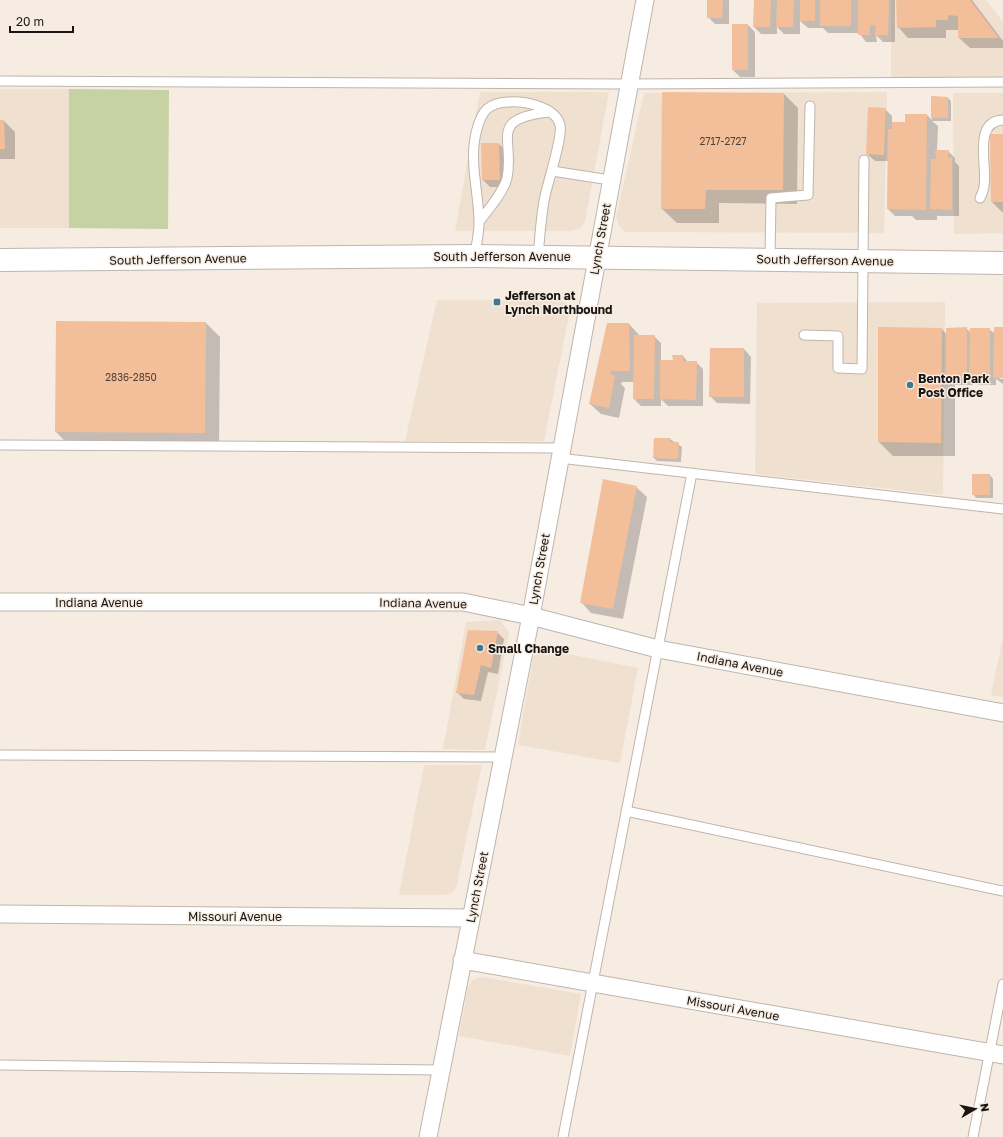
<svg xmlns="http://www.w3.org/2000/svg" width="1003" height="1137" viewBox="0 0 1003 1137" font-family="'Golos Text',sans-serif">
  <rect width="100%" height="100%" fill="#f6ece2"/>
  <!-- built -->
  <path fill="#f0e0d0" d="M891,0H986L1003,22V79L891,80Z
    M0,89H69V228H0Z
    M480,92H609L585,222L580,228L571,231H455Z
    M887,92L884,233L625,232L619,226L616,217L644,93Z
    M953,93H1003V233L954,234Z
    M437,300L561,301L567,304L569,315L544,441H405Z
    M945,302L943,495L755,474L757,303Z
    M500,620L509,633L485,750L443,749L466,622Z
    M1003,637V697L991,695Z
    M548,650L638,668L620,763L518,745L533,657L539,651Z
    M424,765H482L456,888L452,893L445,895H399Z
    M482,977L581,994L570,1056L459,1036L468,986L474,979Z"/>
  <!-- green -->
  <path fill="#c6d2a3" d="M69,89L169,90L168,229L69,228Z"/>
  <!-- shadow -->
  <path fill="#0003" d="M708,0H729V24H715L708,17Z
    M755,0H895V42H883L876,35L877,42H866L859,33H828L823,28H808L800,21V34H784L777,27V34H761L754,27Z
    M897,0H972L1003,41V48H970L959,38V30H946V38H908L898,27Z
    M748,25L755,32V77H740L733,70Z
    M784,94L798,108L797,204L719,203V223H677L662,209Z
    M932,98H948L951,101V121H932L938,126L937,151H948L955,158V162L959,166V216H938L937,215V220H916L912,216H895L888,209V161H875L867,154L885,109L892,116V123H906L927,115L932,120Z
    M0,121H4L15,132V159H0Z
    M1003,135V212H1002L992,202Z
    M499,144L506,151V187H490L483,180Z
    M206,323L220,337L219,447L70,446L56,432Z
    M629,324L640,336H654L661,343V361H674L683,356L688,362H696L703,369V406H668L661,399V406H641L634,399V382H622L621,384L625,388L619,418L601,414L590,404Z
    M966,328L971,333L989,329L995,334L1003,328V377H1000V379H1003V384L996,379V385H978L973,381V385H955V456H893L879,442L942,329L947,335Z
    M744,349L751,357L750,404L717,403L710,396Z
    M670,439L682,447L681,462L657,461L654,458Z
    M990,475L993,479V498H976L973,494Z
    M636,487L647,497L623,619L591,613L581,602Z
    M497,632L504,639L498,674L488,672L481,701L464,699L457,692Z"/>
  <!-- building -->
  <path fill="#f3be9a" d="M707,0H723L722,18H707Z
    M754,0H771L770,27H753Z
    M777,0H794L793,27H776Z
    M800,0H815V21H800Z
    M820,0H851V26H820Z
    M858,0H889L888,35H875L876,26L870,25V35H858Z
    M896,0H970L999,38H958V16L948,15V20H936V27L897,28Z
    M732,24H748V70H732Z
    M662,92L784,93L783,190H706L705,209H661Z
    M931,96L948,97V118H931Z
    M868,107L886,108L884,155L866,154Z
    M905,114H927L926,210L887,209L888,129H892V122H905Z
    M0,120H4L5,149H0Z
    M990,134H1003V202H991Z
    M481,143H499L500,180H482Z
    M935,150H949L948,158H952V210L930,209L931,159H936Z
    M56,321L206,322L205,433L55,432Z
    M607,323H629L630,371H611L610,374L615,376L609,408L589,404Z
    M878,327L942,328L941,443L878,442Z
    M967,327V378H946V328Z
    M994,327H1003V378H993Z
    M970,328H990V379H969Z
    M634,335H655L654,399H633Z
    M710,348H744V397H709Z
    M672,355H683V361H697L696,400L660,399V360H673Z
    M654,438H670V442H679L678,459L653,458Z
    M972,474H990V495H972Z
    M603,479L637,486L613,609L580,603Z
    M468,630L498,631L491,668L481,665L474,695L456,693Z"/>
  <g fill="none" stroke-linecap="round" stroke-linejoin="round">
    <!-- service casing -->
    <g stroke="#bfb5ac" stroke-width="11">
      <path id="service" d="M0,81L629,84L1003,82
        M552,171L610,180
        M980,198C982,194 984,190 984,186C988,168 972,121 1003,120
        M479,222C487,211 504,192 507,178C515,139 487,119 549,112
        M475,256C476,245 479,234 479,223C479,191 468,160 477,129C482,110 489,103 508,102C524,101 555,106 560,125C563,136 548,182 545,196C541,215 540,236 538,256
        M770,259L771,198L808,195L810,106
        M804,335L838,336V368L862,369L864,160
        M0,445L561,448
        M559,458L1003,509
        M0,755L502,757
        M626,811L1003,891
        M0,1065L441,1070
        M563,1137L692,473
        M973,1137L1003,984"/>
    </g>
    <!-- minor casing -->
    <g stroke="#bfb5ac" stroke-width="19">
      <path id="minor" d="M0,602H463L531,616L658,649L1003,713
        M0,914L470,918
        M462,960L1003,1055
        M428,1137L531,616L645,0"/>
    </g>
    <!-- secondary casing -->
    <g stroke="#bfb5ac" stroke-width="24">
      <path id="secondary" d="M0,260L475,256L1003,263"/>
    </g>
    <!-- service -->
    <use href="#service" stroke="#fff" stroke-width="9"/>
    <!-- minor -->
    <use href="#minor" stroke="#fff" stroke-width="17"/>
    <!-- secondary -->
    <use href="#secondary" stroke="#fff" stroke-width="22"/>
  </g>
  <!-- markers -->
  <g fill="#3d7890" stroke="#f6ece2" stroke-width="1.5">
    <rect x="493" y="298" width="8" height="8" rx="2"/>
    <circle cx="910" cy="385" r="4"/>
    <circle cx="480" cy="648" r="4"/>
  </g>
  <g text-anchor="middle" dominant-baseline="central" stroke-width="3" stroke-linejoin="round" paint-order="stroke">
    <!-- number labels -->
    <g font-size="10" fill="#503f34">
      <text x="723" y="141">2717-2727</text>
      <text x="131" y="377">2836-2850</text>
    </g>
    <!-- street labels -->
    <g font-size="12" fill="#191512" stroke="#f6ece2">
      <text transform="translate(600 239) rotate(-80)">Lynch Street</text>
      <text x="502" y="256">South Jefferson Avenue</text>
      <text transform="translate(178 259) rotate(-1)">South Jefferson Avenue</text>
      <text transform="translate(825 260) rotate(1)">South Jefferson Avenue</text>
      <text transform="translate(539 569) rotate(-80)">Lynch Street</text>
      <text x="99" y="602">Indiana Avenue</text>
      <text transform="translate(423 603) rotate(1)">Indiana Avenue</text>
      <text transform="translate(740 664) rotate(11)">Indiana Avenue</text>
      <text transform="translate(477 887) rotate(-79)">Lynch Street</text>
      <text x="235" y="916">Missouri Avenue</text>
      <text transform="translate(733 1008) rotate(10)">Missouri Avenue</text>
    </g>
    <!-- poi labels -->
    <g font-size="12" font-weight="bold" fill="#191512" stroke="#f6ece2" text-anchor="start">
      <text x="505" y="295">Jefferson at<tspan x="505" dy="14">Lynch Northbound</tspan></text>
      <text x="918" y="378">Benton Park<tspan x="918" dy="14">Post Office</tspan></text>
      <text x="488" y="648">Small Change</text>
    </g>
  </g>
  <!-- north arrow -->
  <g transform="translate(975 1109) rotate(81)" stroke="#f6ece2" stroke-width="3" paint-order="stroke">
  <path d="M0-3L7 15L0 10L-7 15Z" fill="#191512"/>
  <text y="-6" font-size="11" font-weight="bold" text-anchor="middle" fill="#191512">N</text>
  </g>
  <!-- scale -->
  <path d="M10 26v6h63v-6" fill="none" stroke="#191512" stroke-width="2"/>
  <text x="16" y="26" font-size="12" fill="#191512" stroke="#f6ece2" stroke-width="3" paint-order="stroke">20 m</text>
</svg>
